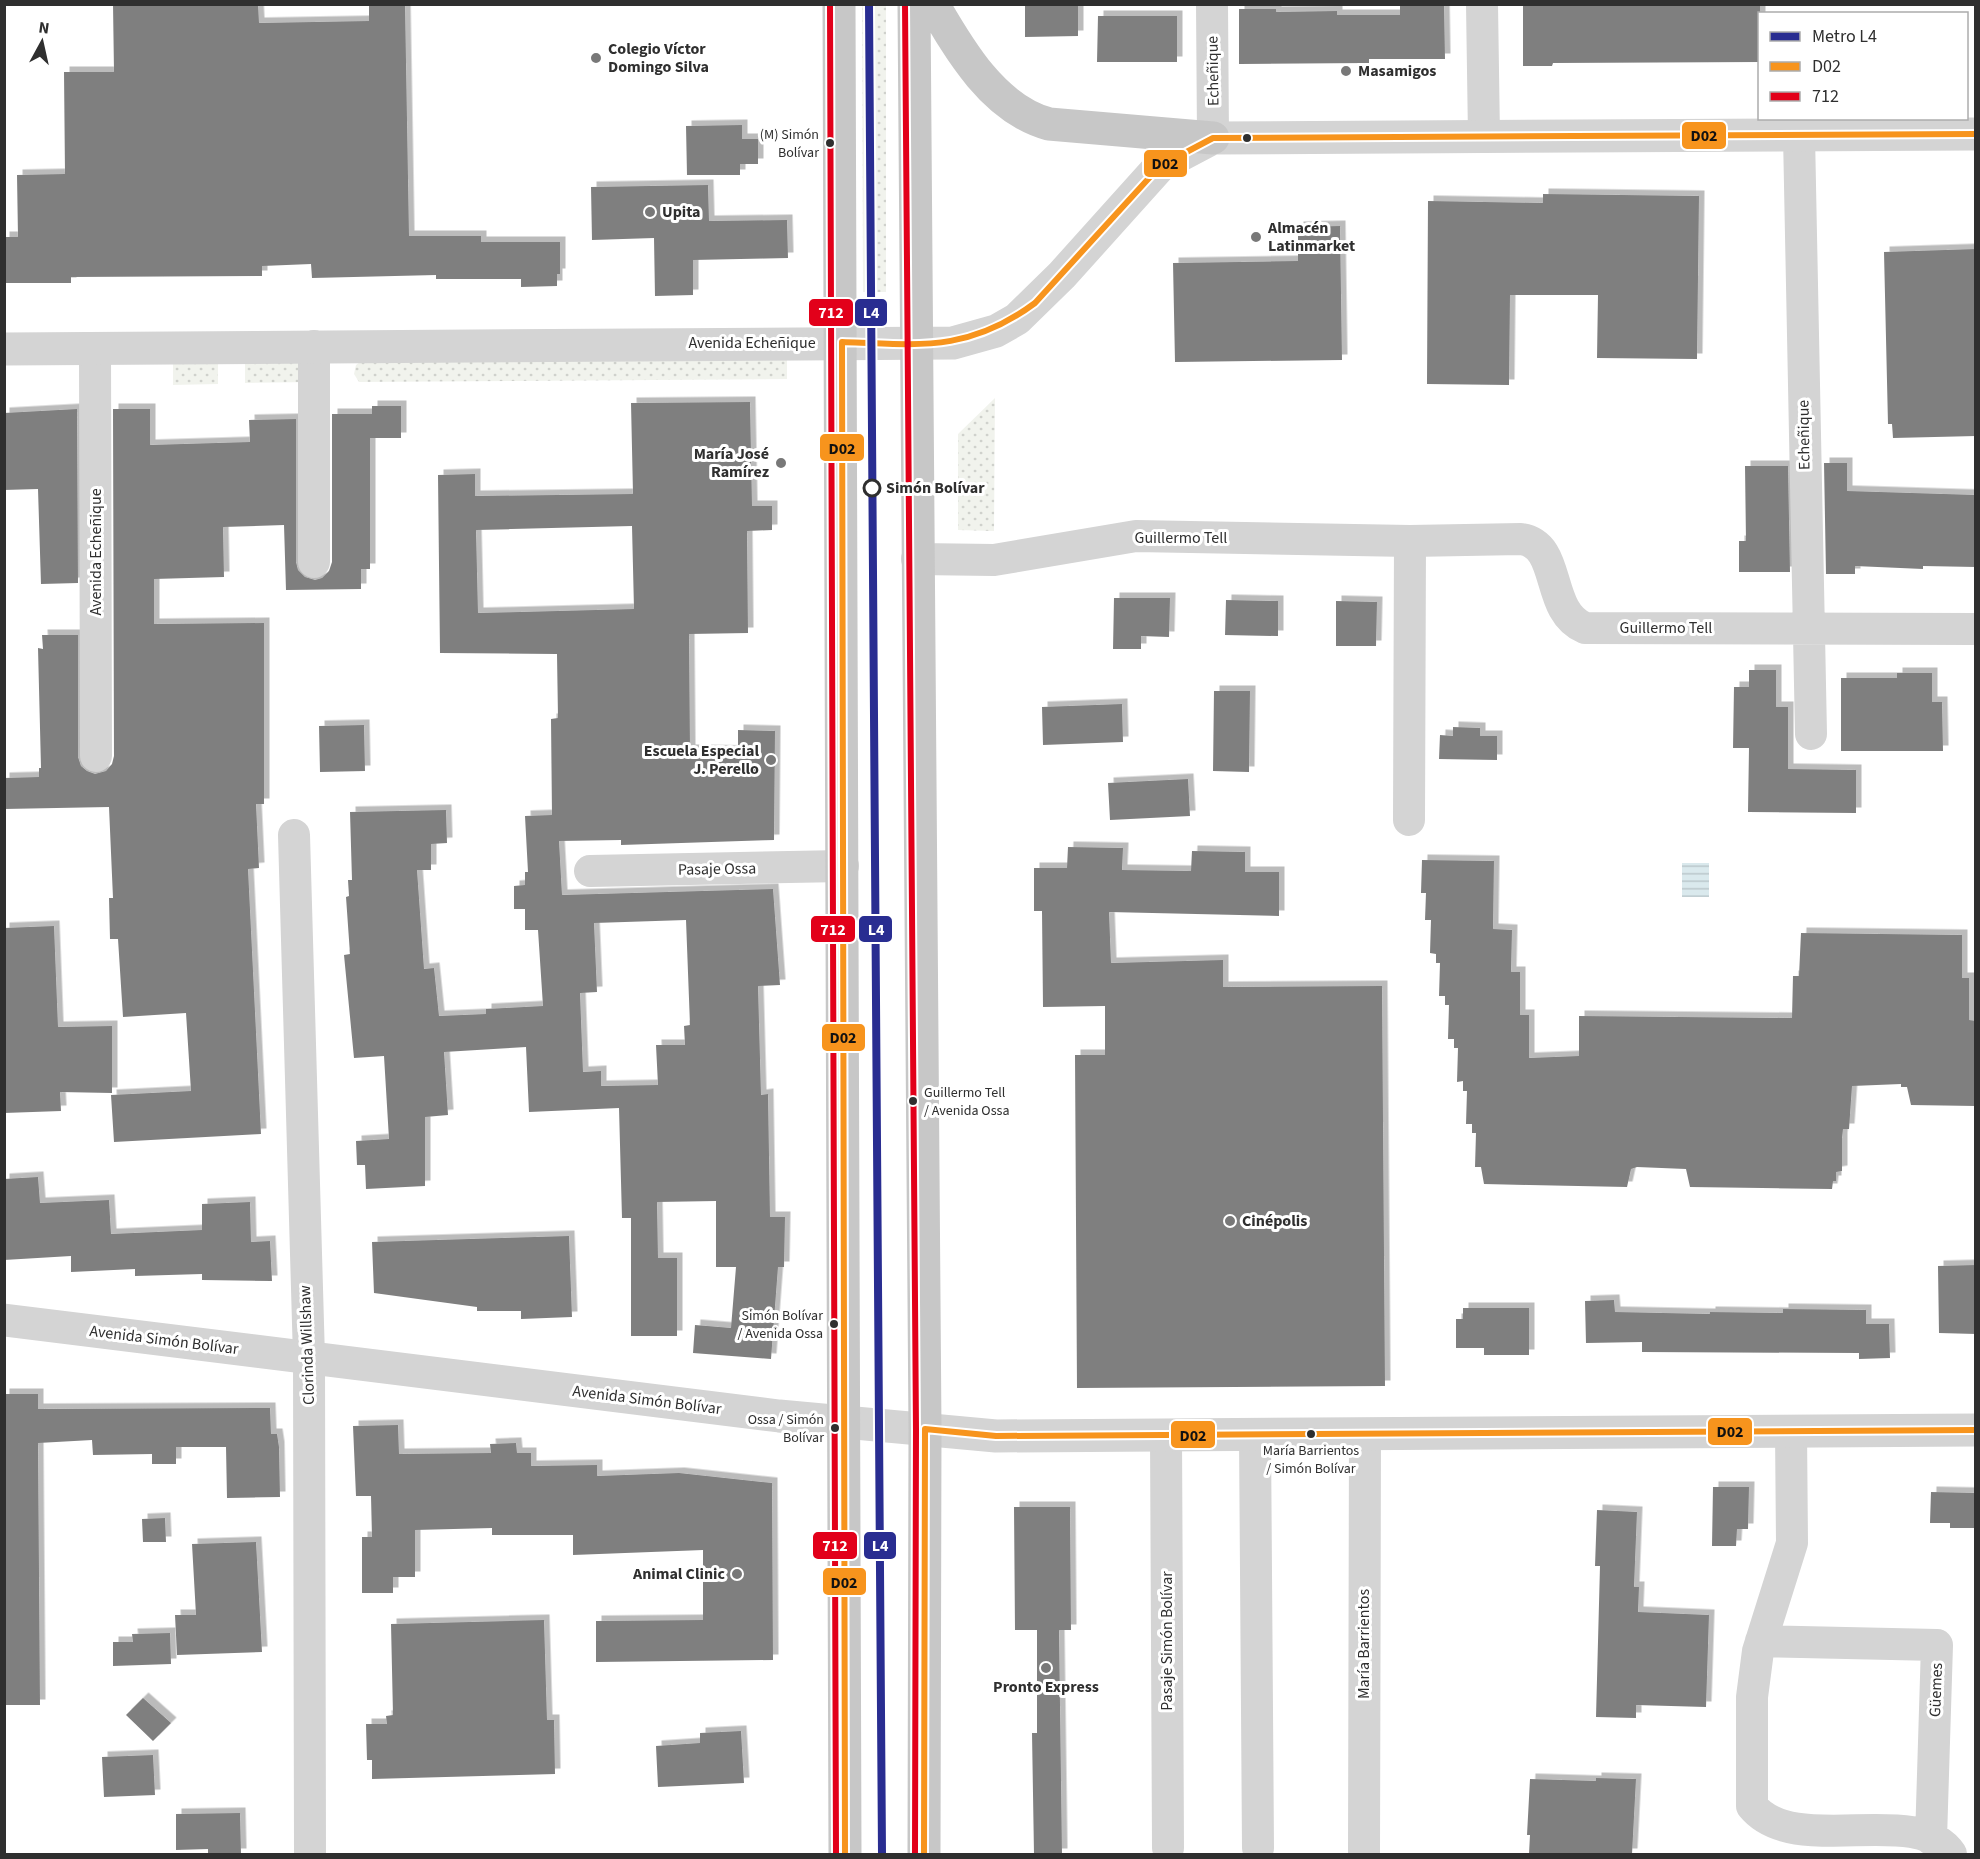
<svg xmlns="http://www.w3.org/2000/svg" width="1980" height="1859" viewBox="0 0 1980 1859" font-family="'Source Sans 3',sans-serif">
  <defs>
    <pattern id="grass-dots" width="8" height="8" patternUnits="userSpaceOnUse" patternTransform="scale(1.5)"><rect width="8" height="8" fill="#f1f3ed"/><path d="M2 2h.1M6 6h.1" fill="none" stroke="#cfd1cc" stroke-width="1.8" stroke-linecap="round"/></pattern>
    <pattern id="water-rules" width="6" height="5" patternUnits="userSpaceOnUse" patternTransform="scale(1.5)"><rect width="6" height="5" fill="#dae9ed"/><path d="M0 2.5h6" fill="none" stroke="#bbc8cc"/></pattern>
    <filter id="shadow"><feDropShadow dx="5.5" dy="-5.5" stdDeviation="0" flood-color="#0004"/></filter>
  </defs>
  <rect width="100%" height="100%" fill="#fff"/>
  <!-- grass -->
  <path fill="url(#grass-dots)" d="M862,5H886V292H863Z
    M787,358V379L359,382L354,374L356,365L364,359Z
    M309,362L310,382L245,383V363Z
    M173,364H218V384L173,385Z
    M995,398L994,531L958,530V434Z"/>
  <!-- water -->
  <path fill="url(#water-rules)" d="M1682,863H1709V897H1682Z"/>
  <!-- building -->
  <path fill="#7f7f7f" fill-rule="evenodd" filter="url(#shadow)" d="M113,4H258L259,23L369,21V4H405L409,236H481V242H560V274H557V286L521,287V279H436V275L312,278L311,264L262,266V276L71,277V283H4V237H18L17,175L65,174L64,72H114Z
    M1025,4H1078V36L1025,37Z
    M1400,4H1444L1445,59H1369V63L1239,64V9H1276V12L1337,11V15H1400Z
    M1523,4H1760V62L1553,63L1552,66H1523Z
    M1098,16H1177V62H1097Z
    M742,125V139H758V164H740V175H687L686,126Z
    M708,185L709,221L787,220L788,258L693,260V295L655,296L654,238L592,240L591,187Z
    M1543,194L1699,196L1697,359L1597,358L1598,295H1510L1509,385L1427,384L1428,201L1543,203Z
    M1340,226L1342,360L1175,362L1173,263L1298,261V227Z
    M1976,249V436L1893,438L1892,424H1888L1884,252Z
    M750,402L752,506H772V530L747,531L748,633L689,634L690,750L738,751V730L775,731L774,840L621,845V840L559,841L562,895L773,889L780,985L758,986L761,1095L768,1094L770,1217H785L784,1267H778L771,1359L693,1353L695,1325L731,1328L736,1267H716V1201L657,1202L658,1258H677V1336H631V1218H622L619,1108L529,1112L526,1047L444,1052L448,1115L425,1117V1186L366,1189L365,1165H357L356,1141L389,1139L384,1056L354,1058L344,955L350,954L346,897L349,896L348,880H352L350,812L446,810L447,843L431,844V870H417L424,969L434,968L439,1016L486,1014V1009L543,1006L538,930H525V909H514V886L525,885V872H528L525,816L552,815L551,719L558,718L557,654L440,653L438,475L475,474V496L633,494L631,403ZM632,526L634,609L478,613L476,530ZM686,920L690,1025L684,1026L685,1045H656L658,1085L601,1086V1071L583,1072L580,993L597,992L594,923Z
    M372,406H401V438H370V569H361V589L286,590L284,525L223,527L224,577L154,579V624L264,623V804H256L259,868L248,869L261,1134L114,1142L111,1095L191,1091L186,1013L123,1017L118,939H110L109,898H113L109,807L4,809V778L39,777V768H41L38,648L43,649L42,635H78V757L81,766L87,771L95,774L106,771L112,764L114,756L113,409H150V445L250,442L249,420L296,419V562L298,570L305,577L315,580L322,578L329,571L332,562V414H372Z
    M77,409L78,583L41,584L38,489L4,490V413Z
    M1824,463H1847V491L1976,495V567L1923,566V569L1855,566V574H1826Z
    M1745,466H1788L1790,572H1739V541H1746Z
    M1114,598H1170L1169,637L1141,636V649H1113Z
    M1226,600L1278,601V636L1225,635Z
    M1336,601L1377,602L1376,646H1336Z
    M1749,670H1776V707H1788V769L1856,770V813L1748,812L1749,748H1733L1734,687H1749Z
    M1897,673H1932V702H1942L1943,751H1841V678H1897Z
    M1214,691H1250L1249,772L1213,771Z
    M1122,704L1123,742L1043,745L1042,707Z
    M364,725L365,771L320,772L319,726Z
    M1453,727L1480,728V736H1497V760L1439,759L1440,735L1453,736Z
    M1188,779L1190,816L1110,820L1108,783Z
    M1068,847L1123,848L1122,870L1191,871L1192,851L1245,852V872H1279V916L1109,912L1111,963L1223,960V987L1382,986L1385,1386L1077,1388L1075,1055H1105V1006L1043,1007L1042,911H1034V868H1067Z
    M1422,860L1494,861L1493,929L1512,930L1511,972H1520V1015H1529V1058L1579,1056V1016L1792,1018L1793,976H1799L1801,933L1962,935V978H1969V1020L1976,1021V1106L1911,1105L1907,1087H1901V1084L1852,1086L1849,1129H1843L1842,1138V1171L1836,1172V1181H1833L1832,1189L1690,1187L1686,1169L1637,1167L1631,1169L1627,1187L1484,1184L1481,1167H1475L1476,1133H1472V1124H1466L1467,1091H1463V1081L1457,1082L1458,1048H1454V1039H1448L1449,1005H1445V996H1439L1440,963H1436V954L1430,953L1431,920H1425L1426,893H1421Z
    M54,926L58,1027L112,1026V1093L60,1092L61,1111L4,1113V928Z
    M38,1177L40,1203L109,1200L111,1234L202,1230V1204L250,1202L251,1242L270,1241L272,1281L202,1280V1274L135,1276V1269L71,1272V1256L4,1260V1179Z
    M569,1236L572,1317L521,1319V1311H477V1307L374,1293L372,1242Z
    M1976,1265V1334L1939,1333L1938,1266Z
    M1614,1300L1615,1312L1710,1314V1312L1783,1313V1309L1866,1310V1324H1889L1890,1358L1859,1359V1353L1642,1352V1342L1586,1343L1585,1301Z
    M1463,1308H1529V1355H1484V1348H1456V1319H1463Z
    M4,1394H38V1409L270,1408L271,1434H277L279,1447L280,1497L227,1498L226,1447H176V1464H152V1454L93,1455L92,1440L38,1443L40,1705H4Z
    M398,1425L399,1454L491,1453L490,1444L516,1443L517,1453H531V1466L597,1465V1476L679,1473L772,1483L773,1660L596,1662V1621L703,1620V1550L573,1555V1535H492V1528L415,1530V1577H393V1593H362V1537H372L371,1496H356L353,1426Z
    M1713,1487H1749L1748,1529H1737L1736,1546H1712Z
    M1931,1492L1976,1493V1528H1950V1523H1930Z
    M1014,1507H1070L1071,1630H1059L1062,1854H1034L1032,1733H1037V1630H1015Z
    M1597,1510L1637,1512L1634,1587H1639L1638,1612L1709,1615L1706,1707L1636,1705V1718L1596,1717L1600,1566H1595Z
    M165,1518L166,1542H143L142,1519Z
    M256,1542L262,1652L177,1655L175,1615H196L192,1544Z
    M544,1620L547,1720H554L555,1774L372,1779V1760H367L366,1724H387L386,1716L393,1715L391,1624Z
    M170,1633L171,1664L113,1666V1642H133L132,1634Z
    M143,1698L171,1723L153,1741L126,1715Z
    M741,1731L744,1783L658,1787L656,1746L700,1743V1733Z
    M153,1755L155,1795L104,1797L102,1757Z
    M1596,1778L1636,1779L1632,1854H1529L1530,1835H1527L1530,1779L1596,1781Z
    M240,1813L241,1854H208V1849L176,1850V1814Z"/>
  <g fill="none" stroke-linecap="round" stroke-linejoin="round">
    <!-- minor -->
    <path stroke="#d4d4d4" stroke-width="32" d="M1212,4L1213,138
      M1482,4L1484,137
      M1799,135L1811,734
      M314,346V562
      M95,348L96,756
      M917,559L994,560L1136,536L1410,541L1521,539C1563,545 1544,611 1585,628L1976,629
      M1409,820L1410,541
      M294,835L309,1358L310,1854
      M590,871L843,866
      M1791,1431L1792,1543L1758,1651L1752,1697V1806C1795,1859 1916,1802 1951,1854
      M1166,1435L1168,1848
      M1255,1435L1258,1848
      M1761,1641L1937,1645L1931,1839
      M1364,1854L1365,1434"/>
    <!-- tertiary -->
    <path stroke="#d4d4d4" stroke-width="33" d="M4,349L953,343L996,331L1017,319L1062,275L1160,166L1213,138L1976,134
      M4,1320L779,1416L996,1436L1976,1430"/>
    <!-- primary -->
    <path stroke="#c7c7c7" stroke-width="33" d="M839,4L845,1854
      M914,4L925,1429L924,1854
      M933,4C960,51 994,109 1049,124L1213,138"/>
    <!-- bus-1 casing -->
    <g stroke="#fff" stroke-width="10">
      <path id="bus-1" d="M845,1854L842,342C920,345 969,352 1035,303L1160,166L1213,138L1976,134
        M924,1854L925,1429L996,1436L1976,1430"/>
    </g>
    <!-- bus-2 casing -->
    <g stroke="#fff" stroke-width="10">
      <path id="bus-2" d="M830,4L836,1854
        M905,4L916,1429L915,1854"/>
    </g>
    <!-- bus-1 -->
    <use href="#bus-1" stroke="#f7941d" stroke-width="6"/>
    <!-- bus-2 -->
    <use href="#bus-2" stroke="#e2001a" stroke-width="6"/>
    <!-- metro-1 casing -->
    <g stroke="#fff" stroke-width="12">
      <path id="metro-1" d="M869,4L882,1854"/>
    </g>
    <!-- metro-1 -->
    <use href="#metro-1" stroke="#292d91" stroke-width="8"/>
  </g>
  <!-- markers -->
  <g fill="#787878" stroke="#fff" stroke-width="2">
    <circle cx="596" cy="58" r="6"/>
    <circle cx="1346" cy="71" r="6"/>
    <circle cx="650" cy="212" r="6"/>
    <circle cx="1256" cy="237" r="6"/>
    <circle cx="781" cy="463" r="6"/>
    <circle cx="771" cy="760" r="6"/>
    <circle cx="1230" cy="1221" r="6"/>
    <circle cx="737" cy="1574" r="6"/>
    <circle cx="1046" cy="1668" r="6"/>
  </g>
  <g fill="#2f2f2f" stroke="#fff" stroke-width="2">
    <circle cx="1247" cy="138" r="5"/>
    <circle cx="830" cy="143" r="5"/>
    <circle cx="913" cy="1101" r="5"/>
    <circle cx="834" cy="1324" r="5"/>
    <circle cx="835" cy="1428" r="5"/>
    <circle cx="1311" cy="1434" r="5"/>
  </g>
  <circle fill="#fff" stroke="#2f2f2f" stroke-width="3" cx="872" cy="488" r="8"/>
  <g text-anchor="middle" dominant-baseline="central" stroke-width="6" stroke-linejoin="round" paint-order="stroke">
    <!-- bus labels -->
    <g font-size="14" fill="#2f2f2f" stroke="#fff" text-anchor="end">
      <text x="819" y="135">(M) Simón<tspan x="819" dy="18">Bolívar</tspan></text>
      <text x="924" y="1093" text-anchor="start">Guillermo Tell<tspan x="924" dy="18">/ Avenida Ossa</tspan></text>
      <text x="823" y="1316">Simón Bolívar<tspan x="823" dy="18">/ Avenida Ossa</tspan></text>
      <text x="824" y="1420">Ossa / Simón<tspan x="824" dy="18">Bolívar</tspan></text>
      <text x="1311" y="1451" text-anchor="middle">María Barrientos<tspan x="1311" dy="18">/ Simón Bolívar</tspan></text>
    </g>
    <!-- poi labels -->
    <g font-size="16" font-weight="bold" fill="#2f2f2f" stroke="#fff" text-anchor="start">
      <text x="608" y="49">Colegio Víctor<tspan x="608" dy="18">Domingo Silva</tspan></text>
      <text x="1358" y="71">Masamigos</text>
      <text x="662" y="212">Upita</text>
      <text x="1268" y="228">Almacén<tspan x="1268" dy="18">Latinmarket</tspan></text>
      <text x="769" y="454" text-anchor="end">María José<tspan x="769" dy="18">Ramírez</tspan></text>
      <text x="759" y="751" text-anchor="end">Escuela Especial<tspan x="759" dy="18">J. Perello</tspan></text>
      <text x="1242" y="1221">Cinépolis</text>
      <text x="725" y="1574" text-anchor="end">Animal Clinic</text>
      <text x="1046" y="1687" text-anchor="middle">Pronto Express</text>
    </g>
    <!-- street labels -->
    <g font-size="16" fill="#2f2f2f" stroke="#fff">
      <text transform="translate(1213 71) rotate(-91)">Echeñique</text>
      <text x="752" y="343">Avenida Echeñique</text>
      <text transform="translate(1804 435) rotate(-91)">Echeñique</text>
      <text x="1181" y="538">Guillermo Tell</text>
      <text transform="translate(96 552) rotate(-90)">Avenida Echeñique</text>
      <text x="1666" y="628">Guillermo Tell</text>
      <text transform="translate(717 869) rotate(-1)">Pasaje Ossa</text>
      <text transform="translate(164 1340) rotate(7)">Avenida Simón Bolívar</text>
      <text transform="translate(307 1345) rotate(-92)">Clorinda Willshaw</text>
      <text transform="translate(647 1400) rotate(7)">Avenida Simón Bolívar</text>
      <text transform="translate(1167 1641) rotate(-90)">Pasaje Simón Bolívar</text>
      <text transform="translate(1364 1644) rotate(-90)">María Barrientos</text>
      <text transform="translate(1936 1690) rotate(-88)">Güemes</text>
    </g>
    <!-- stop labels -->
    <g font-size="16" font-weight="bold" fill="#2f2f2f" stroke="#fff" text-anchor="start">
      <text x="886" y="488">Simón Bolívar</text>
    </g>
  </g>
  <g stroke="#fff" stroke-width="2">
    <rect x="1681" y="121" width="46" height="29" rx="6" fill="#f7941d"/>
    <rect x="1143" y="149" width="45" height="29" rx="6" fill="#f7941d"/>
    <rect x="808" y="298" width="46" height="29" rx="6" fill="#e2001a"/>
    <rect x="854" y="298" width="34" height="29" rx="6" fill="#292d91"/>
    <rect x="819" y="433" width="46" height="29" rx="6" fill="#f7941d"/>
    <rect x="810" y="915" width="46" height="28" rx="6" fill="#e2001a"/>
    <rect x="858" y="915" width="35" height="28" rx="6" fill="#292d91"/>
    <rect x="821" y="1023" width="45" height="29" rx="6" fill="#f7941d"/>
    <rect x="1707" y="1417" width="46" height="29" rx="6" fill="#f7941d"/>
    <rect x="1170" y="1420" width="46" height="29" rx="6" fill="#f7941d"/>
    <rect x="812" y="1531" width="46" height="29" rx="6" fill="#e2001a"/>
    <rect x="863" y="1531" width="34" height="29" rx="6" fill="#292d91"/>
    <rect x="822" y="1567" width="45" height="29" rx="6" fill="#f7941d"/>
  </g>
  <g font-size="16" text-anchor="middle" font-weight="bold" fill="#fff">
    <text x="831" y="318">712</text>
    <text x="871" y="318">L4</text>
    <text x="833" y="935">712</text>
    <text x="876" y="935">L4</text>
    <text x="835" y="1551">712</text>
    <text x="880" y="1551">L4</text>
  </g>
  <g font-size="16" text-anchor="middle" font-weight="bold" fill="#111">
    <text x="1704" y="141">D02</text>
    <text x="1165" y="169">D02</text>
    <text x="842" y="454">D02</text>
    <text x="843" y="1043">D02</text>
    <text x="1730" y="1437">D02</text>
    <text x="1193" y="1441">D02</text>
    <text x="844" y="1588">D02</text>
  </g>
  <!-- border -->
  <rect width="1980" height="1859" fill="none" stroke="#2f2f2f" stroke-width="12"/>
  <!-- legend -->
  <rect x="1758" y="12" width="210" height="108" fill="#ffffff" stroke="#acacac" stroke-width="1.5"/>
  <rect x="1770" y="32" width="30" height="9" fill="#292d91" stroke="#acacac" stroke-width="1.5"/>
  <text x="1812" y="42" font-size="18" fill="#2f2f2f">Metro L4</text>
  <rect x="1770" y="62" width="30" height="9" fill="#f7941d" stroke="#acacac" stroke-width="1.5"/>
  <text x="1812" y="72" font-size="18" fill="#2f2f2f">D02</text>
  <rect x="1770" y="92" width="30" height="9" fill="#e2001a" stroke="#acacac" stroke-width="1.5"/>
  <text x="1812" y="102" font-size="18" fill="#2f2f2f">712</text>
  <!-- north arrow -->
  <g transform="translate(42 42) rotate(8)" stroke="#ffffff" stroke-width="4.5" paint-order="stroke">
  <path d="M0-4.5L10 22L0 15L-10 22Z" fill="#2f2f2f"/>
  <text y="-9" font-size="16" font-weight="bold" text-anchor="middle" fill="#2f2f2f">N</text>
  </g>
</svg>
